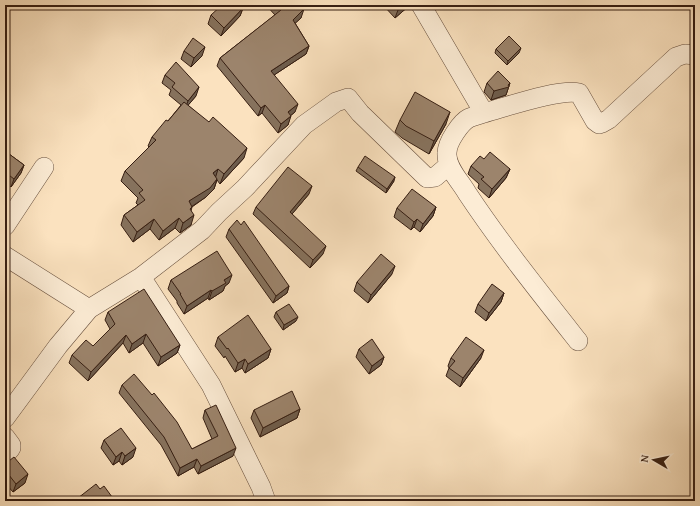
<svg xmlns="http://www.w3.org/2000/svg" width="700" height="506" viewBox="0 0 700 506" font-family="'Gentium Book Plus',serif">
  <rect width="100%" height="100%" fill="#fbe2bf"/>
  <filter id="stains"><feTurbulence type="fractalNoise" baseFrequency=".005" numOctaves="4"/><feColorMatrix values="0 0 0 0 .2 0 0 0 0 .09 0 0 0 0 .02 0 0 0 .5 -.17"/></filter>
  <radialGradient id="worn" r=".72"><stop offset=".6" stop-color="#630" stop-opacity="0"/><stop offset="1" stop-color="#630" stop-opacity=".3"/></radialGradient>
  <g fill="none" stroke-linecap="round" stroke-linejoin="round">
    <!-- street casing -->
    <g stroke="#674f3d" stroke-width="20">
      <path id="street" d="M421,5L484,113C506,107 560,88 579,93L595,121L599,124L602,123L609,119L676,57L685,54L695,55
        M484,113C479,115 474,116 469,118C461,122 447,142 447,153C446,167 460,181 467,193C501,244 540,293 578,341
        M5,226L44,167
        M5,256L89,309L141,277L202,230L219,212L245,188L304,125L336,102L348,98L360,113L427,178L435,177L449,165
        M141,277L211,385L261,487L266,501
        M5,418L58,346L89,309
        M5,437L11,445V448L5,455"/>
    </g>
    <!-- street -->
    <use href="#street" stroke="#fcecd5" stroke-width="19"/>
  </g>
  <!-- wall -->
  <path fill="#86725d" stroke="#361e12" d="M242,5L241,6L243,8L240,16L221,36L208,24L211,15Z
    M266,5H300L301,18L295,23L309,46L306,54L274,75L295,112L290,116L288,125L278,133L262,113L258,116L217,66L220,58L275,15Z
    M383,5H410L395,18Z
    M496,49L519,53L507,65L495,53Z
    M184,51L202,56L191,67L181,59Z
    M165,75L196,96L188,105L244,158L220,184L217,180L214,189L206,197L192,207L191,211V225L180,233L175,228L159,240L150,229L133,242L121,225L124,215L138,205L136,203L138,198L121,181L125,171L149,147L148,146L152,137L168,121L181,105L169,95L171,90L162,83Z
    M487,83H510L506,95L491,100L484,92Z
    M400,120L446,124L429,154L402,138L395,132Z
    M5,151L24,165L21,173L11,187L5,182Z
    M484,159L510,169L506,178L489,198L478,188L479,184L468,174L471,166Z
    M358,167L394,181L386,193L356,171Z
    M309,194L292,214L323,254L310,268L253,214L256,207Z
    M436,207L433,216L420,232L414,227L411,230L394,217L397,208Z
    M229,229L289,286L287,293L273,303L226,237Z
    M392,274L368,303L354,291L357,282Z
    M171,280L229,283L225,286L223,291L209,300L208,298L184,314L177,303V301L168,289Z
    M504,293L501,302L486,321L475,312L478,304Z
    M108,312L180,345L177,353L158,366L143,343L129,353L123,343L88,381L69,363L72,355L93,346L110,329L105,320Z
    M276,312L296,321L283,330L274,317Z
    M218,337L271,349L268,358L245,373L242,368L235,372L225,356L224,358L215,346Z
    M359,349L384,357L381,365L369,374L356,357Z
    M451,358H481L460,387L446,376L449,368L448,366Z
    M122,385L192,449L212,439L203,418L205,410L233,456L198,474L194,467L178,476L161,445L119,393Z
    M300,409L297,418L260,437L251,418L254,410Z
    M104,440L133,457L122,465L119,461L113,465L101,448Z
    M5,464L25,483L13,492L5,483Z"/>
  <!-- shaded-wall -->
  <path fill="#6d5c4c" stroke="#361e12" d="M403,5H410L395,18L398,10Z
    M243,8L240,16L221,36L224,28Z
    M304,9L301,18L290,28L293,20Z
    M309,46L306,54L268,79L271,71Z
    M205,47L202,56L191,67L194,58Z
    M521,48L519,53L507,65L508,61Z
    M510,83L506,95L491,100L494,91L508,85Z
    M199,87L196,96L185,109L188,101Z
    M298,104L295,112L284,121L288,112Z
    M265,105L262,113L258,116L261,108Z
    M450,112L446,124L429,154L434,141Z
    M291,116L288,125L278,133L281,124Z
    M247,148L244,158L220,184L224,174Z
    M24,165L21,173L11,187L14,179Z
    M218,169L215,179L213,173Z
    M510,169L506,178L489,198L492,189Z
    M395,177L394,181L386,193L387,189Z
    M217,179L214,189L206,197L185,211L189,201Z
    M312,186L309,194L287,220L290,212Z
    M436,207L433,216L420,232L423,224Z
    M194,215L191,225L180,233L183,223Z
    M179,218L175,228L159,240L163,231Z
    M154,219L150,229L133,242L137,232Z
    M417,219L414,227L411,230L414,222Z
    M326,246L323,254L310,268L313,260Z
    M395,266L392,274L368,303L371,295Z
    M232,275L229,283L225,286L223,291L209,300L212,291L224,280Z
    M289,286L287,293L273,303L276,296Z
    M211,290L208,298L184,314L187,306Z
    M504,293L501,302L486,321L489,313Z
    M298,317L296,321L283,330L284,325Z
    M146,334L143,343L129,353L132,344Z
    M126,335L123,343L88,381L91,372Z
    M180,345L177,353L158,366L161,357Z
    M271,349L268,358L245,373L248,364Z
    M484,350L481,358L460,387L463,378Z
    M384,357L381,365L369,374L372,366Z
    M245,359L242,368L235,372L238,363Z
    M300,409L297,418L260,437L263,428Z
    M136,448L133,457L122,465L125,456Z
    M236,448L233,456L198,474L201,466Z
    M122,452L119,461L113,465L116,457Z
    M197,459L194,467L178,476L180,468Z
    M28,474L25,483L13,492L16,484Z"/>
  <!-- building -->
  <path fill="#9c846c" stroke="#361e12" d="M222,5H240L243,8L224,28L211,15Z
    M276,5H300L304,9L293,20L309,46L271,71L298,104L288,112L291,116L281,124L265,105L261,108L220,58L281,10Z
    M393,5H403L398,10Z
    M509,36L521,48L508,61L496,49Z
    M193,38L205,47L194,58L184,51Z
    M176,62L199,87L188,101L172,87L175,83L165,75Z
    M498,71L510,83L508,85L509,87L494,91L487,83Z
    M415,92L450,112L434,141L406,126L400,120Z
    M184,102L209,122L213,117L247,148L224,174L218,169L213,173L217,179L210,188L189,201L192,207L190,209L194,215L183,223L179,218L163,231L154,219L137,232L124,215L145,200L139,193L143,190L125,171L156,140L152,137L166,120L168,121Z
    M5,151L24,165L14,179L5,172Z
    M490,152L510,169L492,189L481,179L484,177L471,166L480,156L484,159Z
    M365,156L395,177L387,189L358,167Z
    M288,167L312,186L290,212L326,246L313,260L256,207Z
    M412,189L436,207L423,224L417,219L414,222L397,208Z
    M237,220L241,225L244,221L289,286L276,296L229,229Z
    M217,251L232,275L224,280L226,283L212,291L211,290L187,306L180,294H181L171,280Z
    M381,254L395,266L371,295L357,282Z
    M492,284L504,293L489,313L478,304Z
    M144,289L180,345L161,357L146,334L132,344L126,335L91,372L72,355L86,340L93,346L115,324L108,312Z
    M289,304L298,317L284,325L276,312Z
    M248,315L271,349L248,364L245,359L238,363L228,348L227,349L218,337Z
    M466,337L484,350L463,378L449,368L455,361L451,358Z
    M372,339L384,357L372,366L359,349Z
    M134,374L152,395L154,393L177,422L192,449L218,436L205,410L216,405L236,448L201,466L197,459L180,468L164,437L122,385Z
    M292,391L300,409L263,428L254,410Z
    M121,428L136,448L125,456L122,452L116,457L104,440Z
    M14,457L28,474L16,484L5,470V464Z
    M96,484L100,489L104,486L115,501H81L78,498Z"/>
  <!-- margin -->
  <rect width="700" height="506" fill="none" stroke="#fbe2bf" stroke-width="20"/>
  <rect x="6" y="6" width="688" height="494" fill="none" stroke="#361e12" stroke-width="2"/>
  <rect x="10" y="10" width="680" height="486" fill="none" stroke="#361e12"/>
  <!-- north arrow -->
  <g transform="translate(654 460) rotate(279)" stroke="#fcecd5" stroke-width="3" paint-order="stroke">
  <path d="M0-3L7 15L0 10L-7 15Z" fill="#361e12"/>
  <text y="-6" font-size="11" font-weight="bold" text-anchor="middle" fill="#361e12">N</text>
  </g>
  <rect width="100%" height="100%" filter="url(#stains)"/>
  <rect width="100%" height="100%" fill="url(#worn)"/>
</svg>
